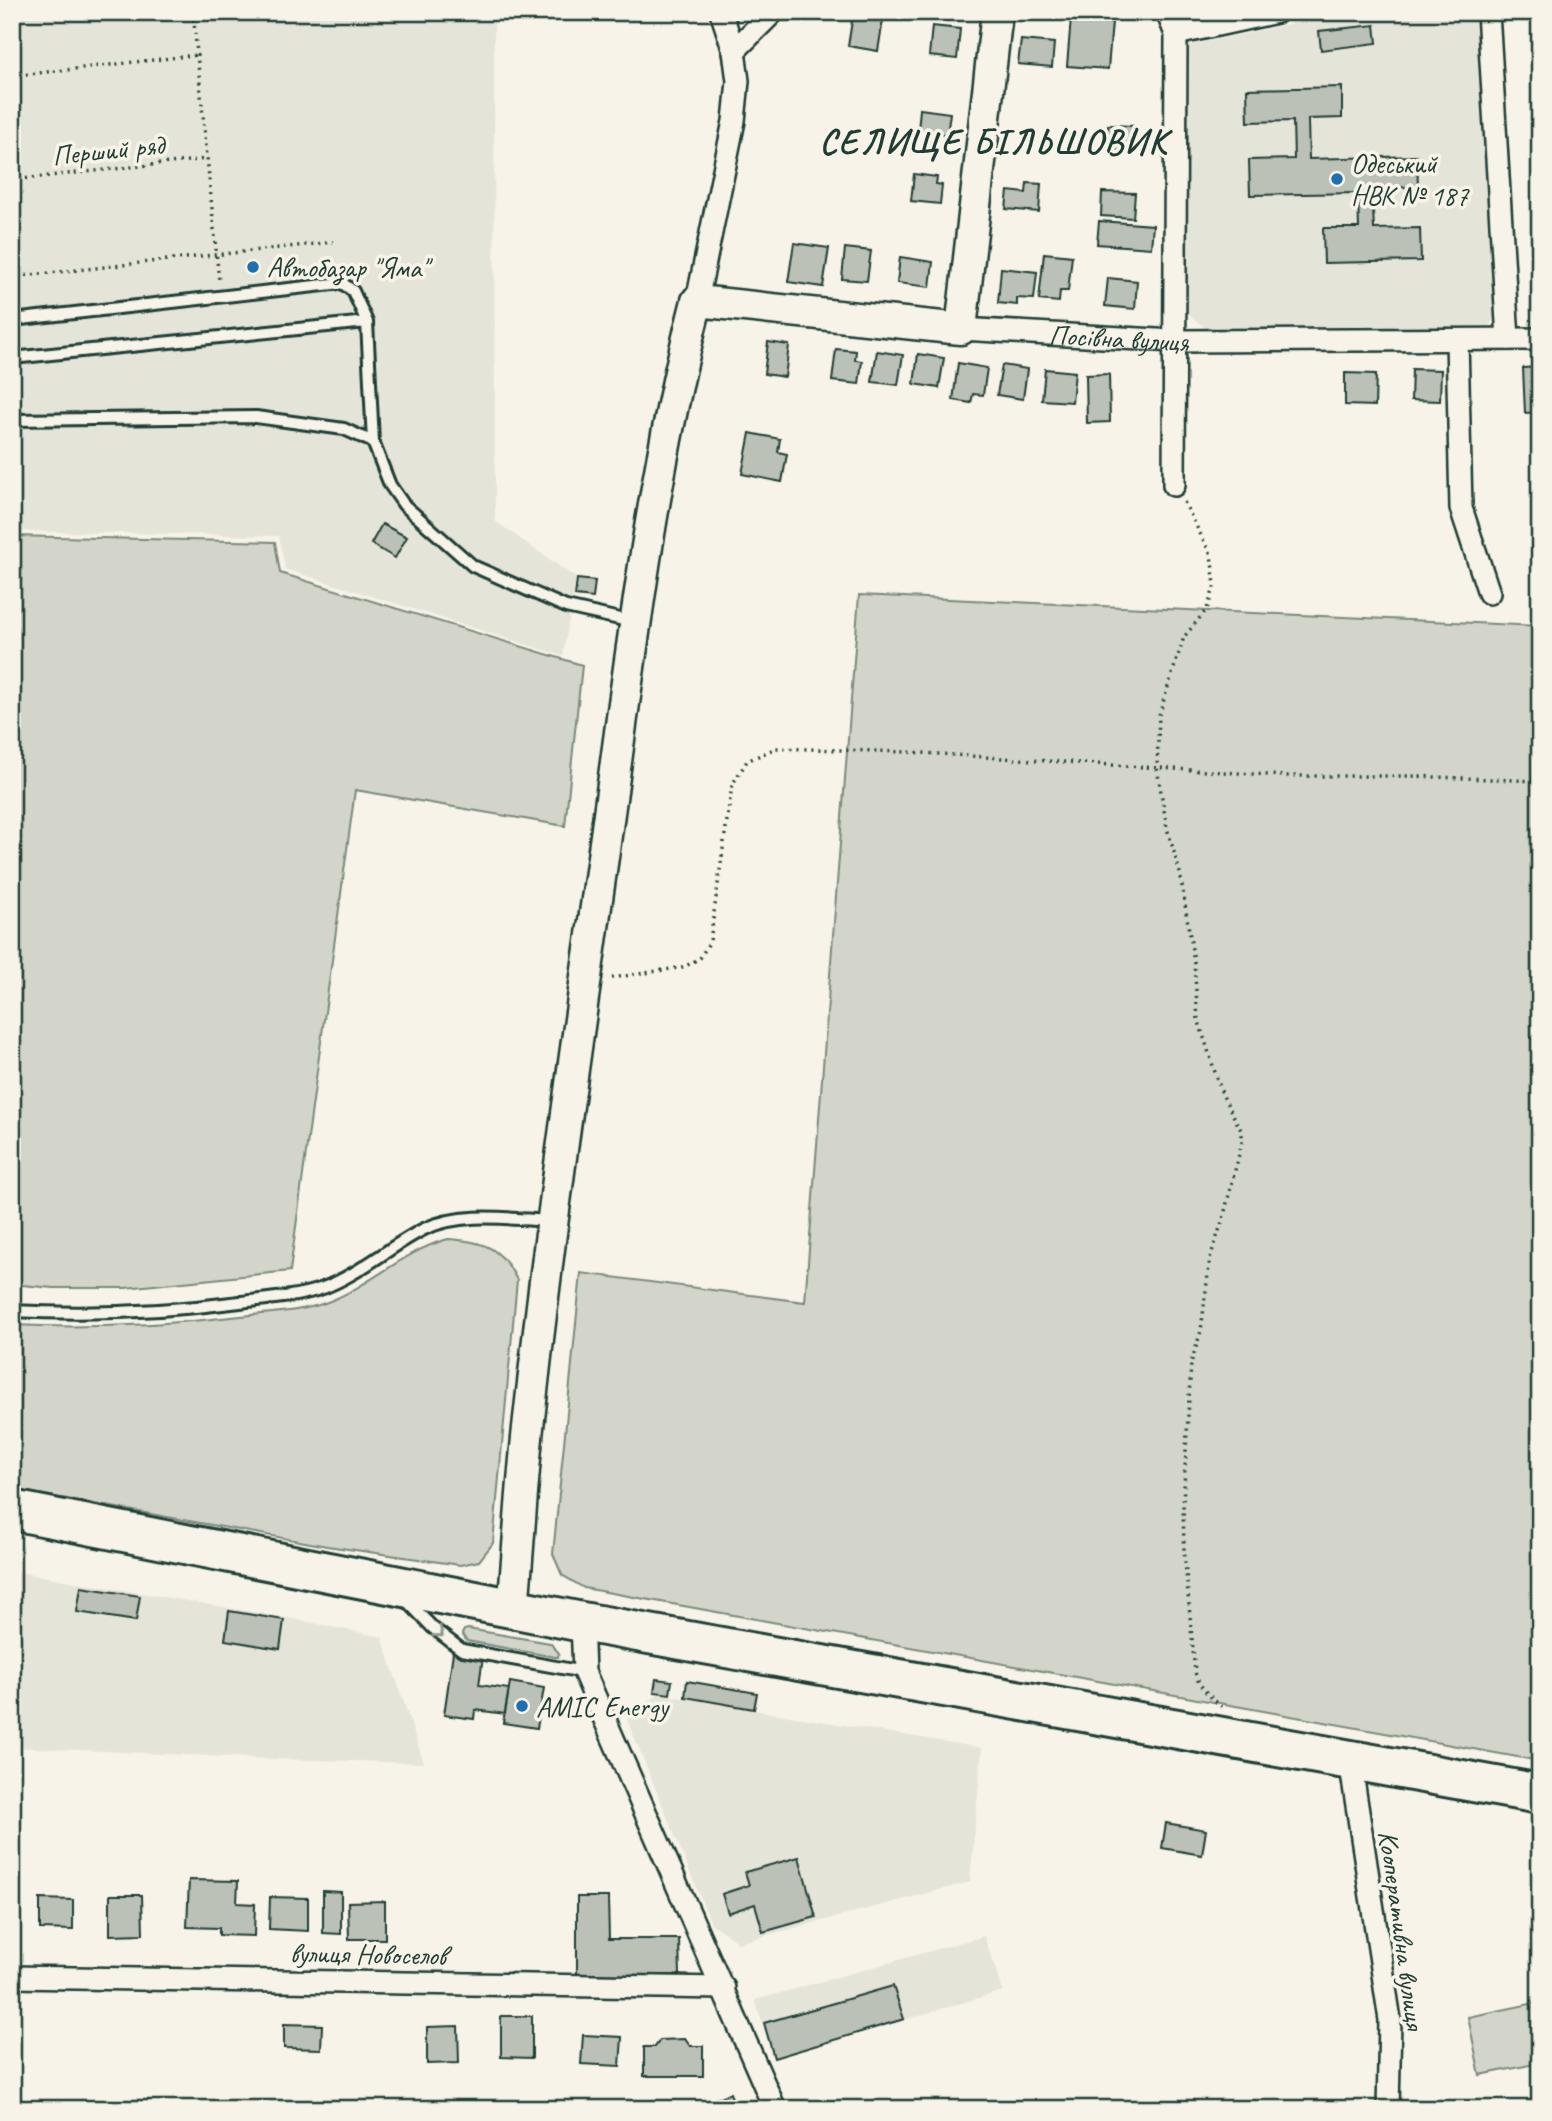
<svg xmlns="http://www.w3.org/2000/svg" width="1552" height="2121" viewBox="0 0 1552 2121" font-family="Caveat,sans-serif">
  <rect width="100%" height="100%" fill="#f7f3e8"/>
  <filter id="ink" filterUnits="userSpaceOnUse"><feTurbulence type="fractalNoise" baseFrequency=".0143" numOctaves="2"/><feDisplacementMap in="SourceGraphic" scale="14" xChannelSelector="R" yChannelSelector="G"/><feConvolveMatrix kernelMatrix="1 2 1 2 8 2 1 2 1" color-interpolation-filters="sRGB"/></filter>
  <g filter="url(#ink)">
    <!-- built -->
    <path fill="#e5e4d9" d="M12,12H494L495,521L576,578L563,656L285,569L279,536L12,531Z
      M1347,12H1477L1497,315L1485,332L1208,330L1187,313L1186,46Z
      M12,1571L288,1618L382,1637L424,1763L273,1759L12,1747Z
      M659,1694L982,1748L970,1882L738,1943L711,1923L626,1717Z
      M984,1936L1003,1991L774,2058L755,2000Z"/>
    <!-- green -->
    <path fill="#d3d5ca" stroke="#79897f" stroke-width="2" d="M12,536L275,542L280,573L582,665L565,826L355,790L290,1271L125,1288H53L12,1284Z
      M859,595L1540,626V1761L584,1588L562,1575L553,1554L581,1273L805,1302Z
      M448,1239C483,1241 501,1247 517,1280L493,1543L479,1561L460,1565L327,1546L12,1489V1325C90,1329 164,1325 241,1316C268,1313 299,1312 325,1303C369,1287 403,1251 448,1239Z
      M468,1629L550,1643L559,1653L558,1657H555L467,1641L462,1634L464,1630Z
      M1540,2002V2063L1480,2075L1468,2017Z"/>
    <!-- building -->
    <path fill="#bbc1b6" stroke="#1f3d34" stroke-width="2" d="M602,12H640L639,19Z
      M1530,12H1540V20L1531,21Z
      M853,15L883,20L878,51L848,46Z
      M1071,18L1112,22L1108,69L1067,66Z
      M1375,25L1377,43L1321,50L1319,31Z
      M932,26L960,29L957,59L929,56Z
      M1021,40L1054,43L1052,67L1018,64Z
      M1342,87V118L1308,119L1309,159L1417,156L1418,187L1372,188L1374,229L1420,228L1421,261L1324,263L1323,228H1359L1358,193L1250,195L1249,160L1294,159L1293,121L1248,122L1247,89Z
      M920,109L950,113L947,135L918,131Z
      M1108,125L1134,126L1133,152L1107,151Z
      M914,174L937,177L936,184L942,185L940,204L911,201Z
      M1027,183L1041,184L1039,212L1006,209L1008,191L1026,193Z
      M1102,192L1135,193L1133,218L1101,216Z
      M1099,221L1153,225L1151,248L1097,244Z
      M794,243L829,248L823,287L788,282Z
      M845,248L871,251L867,281L842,279Z
      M1044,253L1072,256L1068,291H1060L1059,302L1039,300Z
      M900,257L933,262L930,287L897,283Z
      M1001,268L1037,272L1034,299L1017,298V305L998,303Z
      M1108,278L1137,281L1135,309L1105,306Z
      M768,342L789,345L785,377L764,374Z
      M836,349L856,351L855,360L862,361L859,384L832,381Z
      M877,351L903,355L898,385L872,382Z
      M918,354L944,358L939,388L914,384Z
      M958,363L987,368L983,395L973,394L971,403L953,400Z
      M1002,365L1027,369L1023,399L997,395Z
      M1540,367V412L1525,413L1523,368Z
      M1045,369L1075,372L1072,402L1042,400Z
      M1412,369L1441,370L1440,401L1411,400Z
      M1345,373L1376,374L1375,406L1345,405Z
      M1109,374L1110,422L1087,423L1086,375Z
      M750,433L780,439L778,452L787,454L782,482L742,474Z
      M382,524L407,537L395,558L371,544Z
      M577,579L595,581L593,598L575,596Z
      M81,1587L140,1596L136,1621L77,1612Z
      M229,1611L284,1620L280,1649L225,1640Z
      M453,1652L483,1657L479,1685L509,1689L505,1714L475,1710L474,1719L444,1715Z
      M656,1679L672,1681L670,1694L654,1692Z
      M687,1681L757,1693L754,1709L685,1697Z
      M510,1682L544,1688L537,1728L503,1723Z
      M1166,1823L1206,1830L1202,1855L1162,1848Z
      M799,1857L816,1917L763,1932L755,1904L728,1913L722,1894L749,1885L745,1872Z
      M189,1880L238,1881L237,1903L255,1904L254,1936L219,1935V1928L187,1927Z
      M323,1891L341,1892V1934L323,1933Z
      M110,1895H142L143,1934L110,1935Z
      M270,1897L308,1898V1931L269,1929Z
      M577,1897H608L609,1939H679L680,1975H577Z
      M40,1899L73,1900V1930L40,1929Z
      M385,1901V1939H349L348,1902Z
      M893,1986L904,2019L774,2058L764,2023Z
      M501,2016H532V2058L501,2057Z
      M284,2024L322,2025L321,2049L284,2048Z
      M458,2026L459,2063L427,2064V2027Z
      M583,2035L622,2037L620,2066L581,2064Z
      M685,2039L690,2046H703V2076H644V2047H655L660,2040Z
      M730,2093L736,2109H693Z"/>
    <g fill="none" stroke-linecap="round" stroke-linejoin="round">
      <!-- lane casing -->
      <g stroke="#1f3d34" stroke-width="16">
        <path id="lane" d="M12,320L342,283L353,291L367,322L373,442L390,485L404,505L473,566L566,607L633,622
          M12,358L367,322
          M12,420L256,417L344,429L373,442
          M12,1311C89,1315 164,1312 240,1302C268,1299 297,1297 323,1288C360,1274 390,1246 424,1229C462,1211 510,1219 550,1221
          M405,1599L433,1628L462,1650L584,1672"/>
      </g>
      <!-- street casing -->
      <g stroke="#1f3d34" stroke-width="26">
        <g id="street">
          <path d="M1167,12L1176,34L1174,485"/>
          <path d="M1488,12L1508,339"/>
          <path d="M1176,34L1277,12"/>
          <path d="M734,51L773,12"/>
          <path d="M697,301L734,121L738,81L734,51L721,12"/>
          <path id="s1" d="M961,329L1175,341L1540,339"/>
          <path d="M1457,340L1461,508L1489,593"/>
          <path d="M582,1622L584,1672L775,2109"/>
          <path d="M1350,1760L1390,2020L1388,2109"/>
          <path d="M12,1977L724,1988"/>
        </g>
      </g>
      <!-- secondary casing -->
      <g stroke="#1f3d34" stroke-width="35">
        <path id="secondary" d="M513,1609C519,1543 522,1476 530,1410C550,1225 577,1041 603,857C629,671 650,483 697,301L961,329L997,12"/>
      </g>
      <!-- highway casing -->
      <g stroke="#1f3d34" stroke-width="44">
        <path id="highway" d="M12,1510L582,1622L1540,1794"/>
      </g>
      <!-- path -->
      <path stroke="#1f3d34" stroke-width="3.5" stroke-dasharray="2 5" stroke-linecap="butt" d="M193,12L219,281
        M12,76L197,55
        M12,180L207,159
        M12,277L333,242
        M1184,502L1211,555L1215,585L1207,609L1184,637L1159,715L1157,768L1167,828L1180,873L1194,962L1198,1019L1222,1094L1242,1132V1142L1223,1219L1210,1258L1201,1331L1191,1363L1183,1503L1184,1550L1195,1672C1199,1688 1210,1696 1222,1707
        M612,978L684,967L700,958L710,941L732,785L747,761L776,748L907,752L1285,776H1411L1540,781"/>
      <!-- lane -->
      <use href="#lane" stroke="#f7f3e8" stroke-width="10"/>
      <!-- street -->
      <use href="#street" stroke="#f7f3e8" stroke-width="21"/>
      <!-- secondary -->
      <use href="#secondary" stroke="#f7f3e8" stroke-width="30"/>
      <!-- highway -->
      <use href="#highway" stroke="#f7f3e8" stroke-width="38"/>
    </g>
    <!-- one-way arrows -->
    <defs><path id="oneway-chevron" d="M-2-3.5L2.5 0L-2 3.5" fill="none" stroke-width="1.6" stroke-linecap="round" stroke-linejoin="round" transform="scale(1.75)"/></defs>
    <use stroke="#8b988e" href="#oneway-chevron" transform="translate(439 1633) rotate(39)"/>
  </g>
  <!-- markers -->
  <g fill="#1f6fb2" stroke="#f7f3e8" stroke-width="2.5">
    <circle cx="1337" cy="179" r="7"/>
    <circle cx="253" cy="267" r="7"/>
    <circle cx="522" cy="1706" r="7"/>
  </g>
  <g text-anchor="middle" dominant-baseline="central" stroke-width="7" stroke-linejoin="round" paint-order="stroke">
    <!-- street labels -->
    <g font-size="28" fill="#1f3d34" stroke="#f7f3e8">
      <text transform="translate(108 150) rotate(-6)">Перший ряд</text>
      <text stroke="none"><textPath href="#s1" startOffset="158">Посівна вулиця</textPath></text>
      <text transform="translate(1402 1930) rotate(82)">Кооперативна вулиця</text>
      <text transform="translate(368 1954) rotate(1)">вулиця Новоселов</text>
    </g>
    <!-- poi labels -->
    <g font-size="28" fill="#1f3d34" stroke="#f7f3e8" text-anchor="start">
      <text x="1351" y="163">Одеський<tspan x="1351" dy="32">НВК № 187</tspan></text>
      <text x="267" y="267">Автобазар "Яма"</text>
      <text x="536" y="1706">AMIC Energy</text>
    </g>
    <!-- district labels -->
    <g font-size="35" font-weight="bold" letter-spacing="2" fill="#1f3d34" stroke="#f7f3e8">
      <text x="994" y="141">СЕЛИЩЕ БІЛЬШОВИК</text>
    </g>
  </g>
  <!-- margin -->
  <rect width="1552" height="2121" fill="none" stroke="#f7f3e8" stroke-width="42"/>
  <rect x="21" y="21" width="1510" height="2079" fill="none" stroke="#1f3d34" stroke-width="2.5" filter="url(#ink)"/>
</svg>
